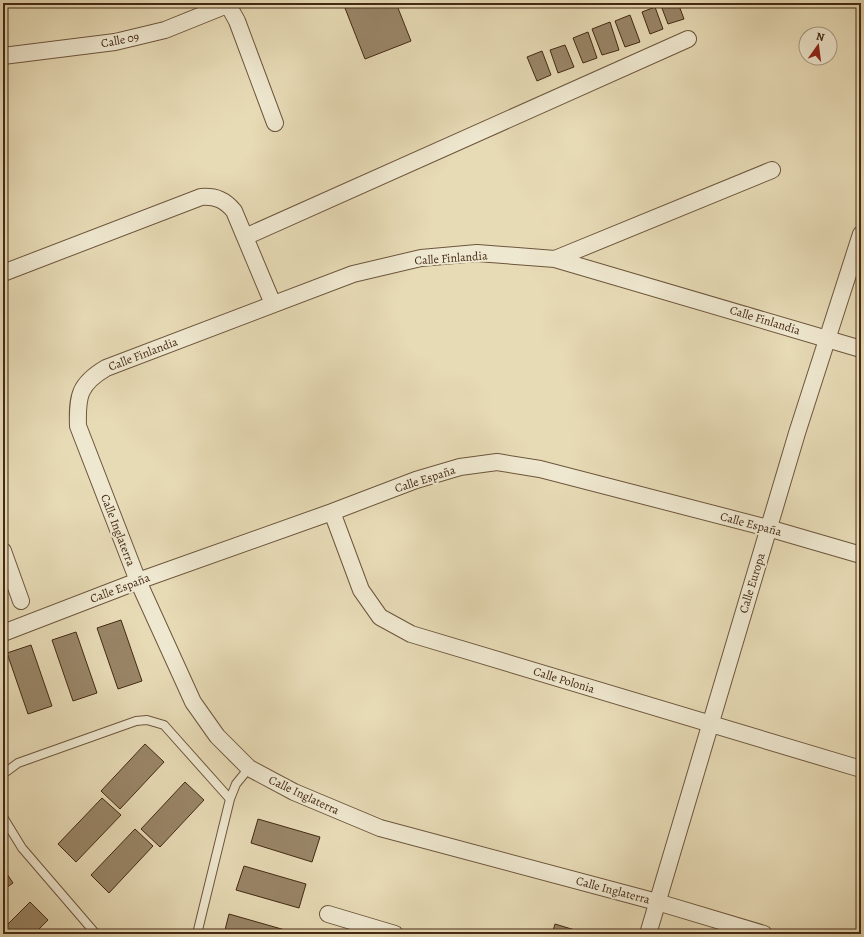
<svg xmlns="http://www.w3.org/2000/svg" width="864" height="937" viewBox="0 0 864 937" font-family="Alegreya,serif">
  <rect width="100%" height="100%" fill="#e7dbb6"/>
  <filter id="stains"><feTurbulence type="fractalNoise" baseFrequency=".005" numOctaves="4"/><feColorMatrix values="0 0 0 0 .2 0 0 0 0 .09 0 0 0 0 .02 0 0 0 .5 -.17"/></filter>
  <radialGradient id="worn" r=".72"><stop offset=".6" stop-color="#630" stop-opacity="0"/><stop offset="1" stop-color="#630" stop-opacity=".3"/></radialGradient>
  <!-- building -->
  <path fill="#998668" stroke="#442913" d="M343,3H396L411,41L365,59Z
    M660,3H678L684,19L668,24Z
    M655,7L663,29L650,34L642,12Z
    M630,15L640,42L625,47L615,21Z
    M610,22L619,50L602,55L592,29Z
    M588,32L597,58L583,63L573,38Z
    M565,45L574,67L558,73L550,50Z
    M542,51L551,75L537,81L527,57Z
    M121,620L142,681L118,689L97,628Z
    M76,632L97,693L73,701L52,640Z
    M31,645L52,706L28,714L7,653Z
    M3,717L6,727L3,728Z
    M145,744L164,762L120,809L101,791Z
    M185,782L204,800L160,847L141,829Z
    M102,798L121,815L76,862L58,844Z
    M258,819L320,837L312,862L251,843Z
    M135,829L153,846L109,893L91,875Z
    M244,866L306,884L299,908L236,890Z
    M3,868L13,883L3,890Z
    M30,902L48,920L34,934H3V929Z
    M229,914L292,932L291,934H224Z
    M555,924L588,934H552Z"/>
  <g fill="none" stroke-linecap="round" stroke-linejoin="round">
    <!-- service casing -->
    <g stroke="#6d563c" stroke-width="10">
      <path id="service" d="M3,774L18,763L136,721L147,720L164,725L230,799
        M3,817L22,848L96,934
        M197,934L230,799L236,784L249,768"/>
    </g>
    <!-- minor casing -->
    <g stroke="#6d563c" stroke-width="18">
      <path id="minor" d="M227,3L237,21L275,123
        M3,56L115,42L165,30L232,3
        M245,237L688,39
        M555,259L772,170
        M3,273L201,197C216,196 225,200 234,211L273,304
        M332,512L361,590L380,617L411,634L861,769
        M3,551L21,601
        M3,633L138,581L332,512L416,480L460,467L497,462L540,469L768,528L861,555
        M328,914L395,934
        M648,934L797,433L861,234
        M764,934L657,902L380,828L294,792L249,768L217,736L193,702L138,581L78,426C77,396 79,384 106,368L353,274L421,258L477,253L555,259L861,349"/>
    </g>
    <!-- service -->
    <use href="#service" stroke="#efe8d0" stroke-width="8"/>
    <!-- minor -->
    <use href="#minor" stroke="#efe8d0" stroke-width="16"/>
  </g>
  <g text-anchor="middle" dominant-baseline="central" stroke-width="4" stroke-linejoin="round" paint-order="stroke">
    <!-- street labels -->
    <g font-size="12" fill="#442913" stroke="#efe8d0">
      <text transform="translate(120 40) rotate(-11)">Calle 09</text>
      <text transform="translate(451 258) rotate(-4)">Calle Finlandia</text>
      <text transform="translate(765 320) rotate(17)">Calle Finlandia</text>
      <text transform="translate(143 354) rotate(-21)">Calle Finlandia</text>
      <text transform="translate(425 479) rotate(-18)">Calle España</text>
      <text transform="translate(751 524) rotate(15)">Calle España</text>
      <text transform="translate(118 530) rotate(69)">Calle Inglaterra</text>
      <text transform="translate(752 583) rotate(-73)">Calle Europa</text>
      <text transform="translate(120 588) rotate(-21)">Calle España</text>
      <text transform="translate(564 680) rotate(17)">Calle Polonia</text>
      <text transform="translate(304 795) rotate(25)">Calle Inglaterra</text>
      <text transform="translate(613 890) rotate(15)">Calle Inglaterra</text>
    </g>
  </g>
  <!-- margin -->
  <rect width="864" height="937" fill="none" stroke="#e7dbb6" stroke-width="16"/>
  <rect x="4" y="4" width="856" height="929" fill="none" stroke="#442913" stroke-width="2"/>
  <rect x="8" y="8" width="848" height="921" fill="none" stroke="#442913"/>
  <!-- north arrow -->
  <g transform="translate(818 46) rotate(14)"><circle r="19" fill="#efe8d0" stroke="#ab9c84"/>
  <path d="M0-3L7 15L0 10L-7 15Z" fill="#8f2418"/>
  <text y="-6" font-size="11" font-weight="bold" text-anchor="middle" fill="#442913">N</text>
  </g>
  <rect width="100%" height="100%" filter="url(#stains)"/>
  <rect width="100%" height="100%" fill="url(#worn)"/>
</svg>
